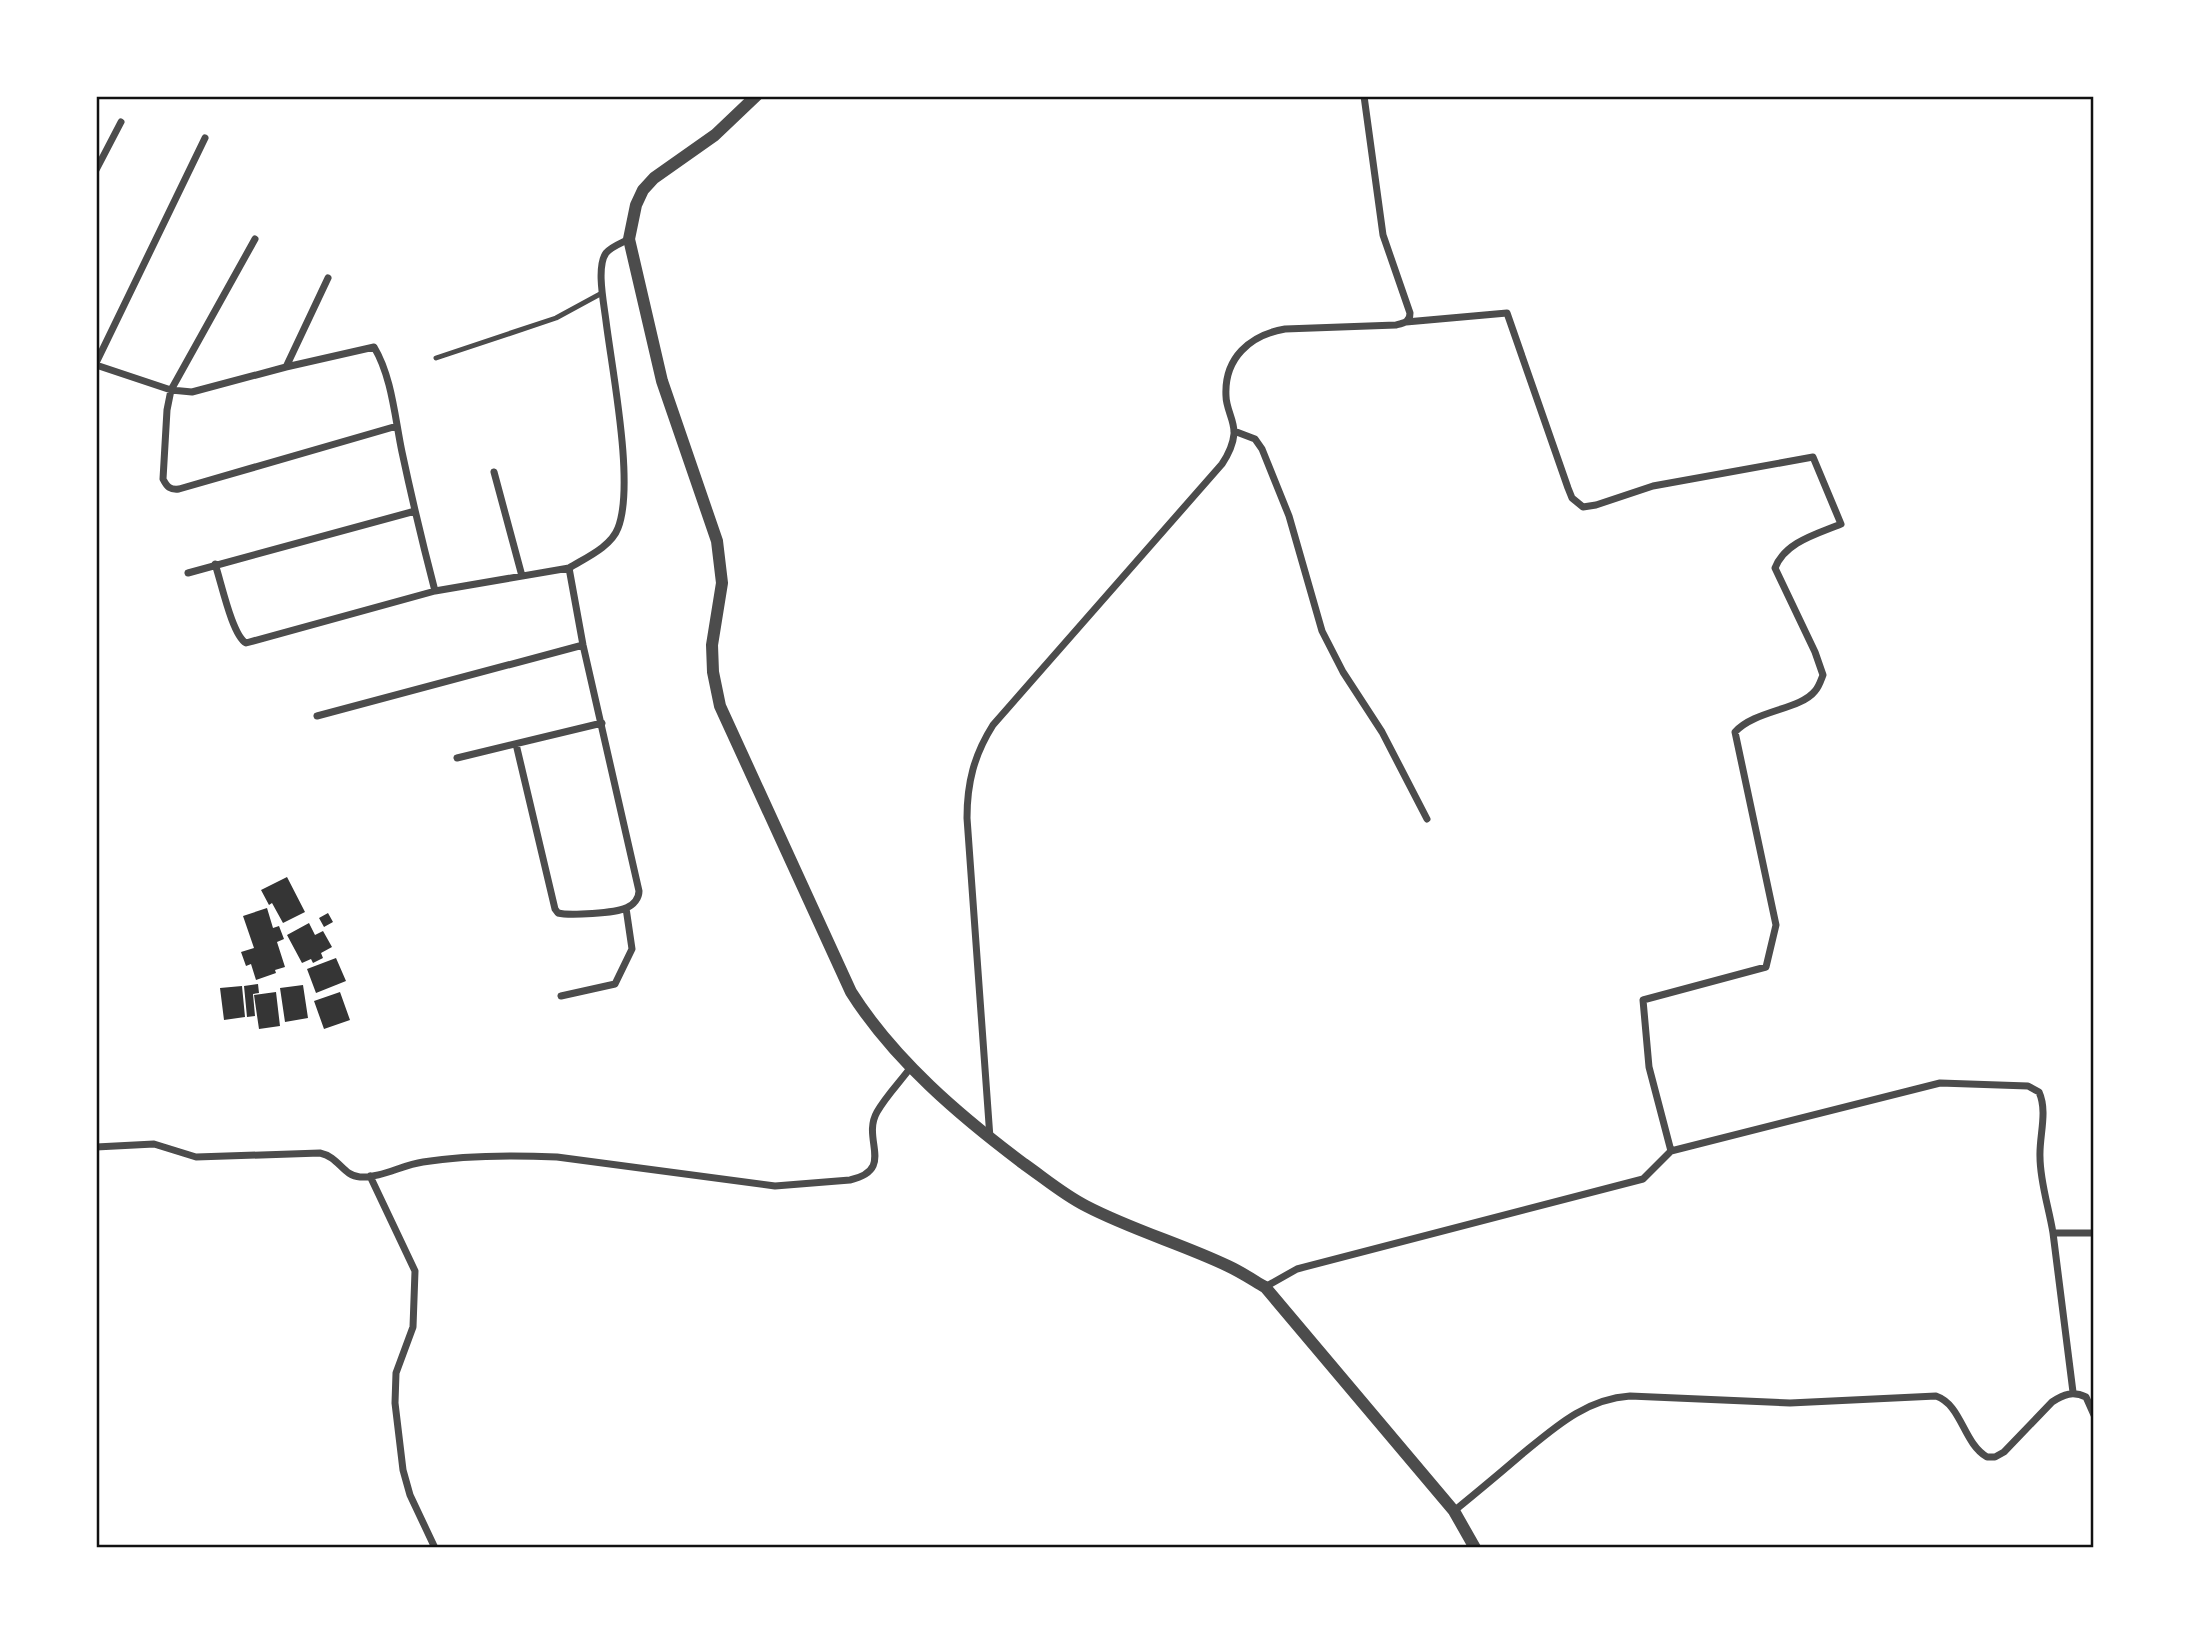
<svg xmlns="http://www.w3.org/2000/svg" width="2190" height="1644" viewBox="0 0 2190 1644" font-family="Helvetica,sans-serif">
  <rect width="100%" height="100%" fill="#fff"/>
  <!-- building -->
  <path fill="#353535" d="M287,877L305,912L283,923L272,903L269,905L261,890Z
    M267,908L273,928L279,926L284,939L277,942L285,967L275,970L276,973L256,980L251,964L246,966L241,952L254,948L243,916Z
    M328,913L333,922L324,927L319,918Z
    M309,923L315,935L323,931L332,947L321,953L323,958L313,963L311,959L302,963L287,935Z
    M336,958L346,981L316,993L307,969Z
    M258,984L259,993L253,994L255,1016L247,1017L244,986Z
    M303,985L308,1018L285,1022L280,988Z
    M242,986L245,1017L224,1020L220,988Z
    M276,992L280,1026L259,1029L254,995Z
    M340,992L350,1020L324,1029L314,1001Z"/>
  <g fill="none" stroke-linecap="round" stroke-linejoin="round">
    <!-- service -->
    <path stroke="#4c4c4c" stroke-width="5" d="M436,358L556,318L602,293"/>
    <!-- minor -->
    <path stroke="#4c4c4c" stroke-width="7" d="M96,170L121,122
      M1406,322L1507,313L1568,488L1572,498L1583,507L1596,505L1653,486L1813,457L1841,524C1817,534 1785,542 1775,568L1815,652L1823,675C1821,680 1819,687 1815,691C1800,710 1755,710 1735,732L1776,925L1766,967L1643,1000L1649,1067L1671,1151
      M96,363L205,138
      M96,365L171,390L255,239
      M286,367L328,278
      M397,426L179,489C170,490 167,487 163,479L167,410L171,390L192,392L286,367L374,347C392,377 395,419 402,452C412,499 423,545 435,591
      M1234,431L1255,439L1262,449L1289,516L1322,631L1343,672L1382,732L1427,819
      M494,472L522,576
      M215,564C221,581 232,635 246,643L435,591L569,568L583,645L639,891C639,898 634,905 626,908C616,913 569,916 558,913L555,909L516,744
      M569,568C585,558 611,547 618,528C635,485 612,370 606,321C604,304 596,267 606,253C612,246 622,243 629,239
      M188,573L415,511
      M317,716L583,645
      M457,758L602,723
      M561,996L615,984L632,949L626,908
      M990,1138L967,818C967,783 974,755 993,725L1222,464C1228,455 1233,445 1234,434C1235,421 1226,409 1226,396C1224,358 1250,335 1285,329L1396,325C1404,323 1410,322 1410,313L1383,235L1364,96
      M96,1147L154,1144L196,1157L320,1153C339,1157 343,1176 360,1177C381,1178 402,1165 423,1162C466,1155 513,1155 557,1157L775,1186L850,1180C896,1169 861,1140 877,1112C886,1096 900,1082 911,1067
      M370,1176L415,1271L413,1327L396,1373L395,1403L403,1470L410,1495L435,1548
      M2053,1233L2073,1392
      M1265,1287L1297,1269L1643,1179L1671,1151L1940,1083L2028,1086L2039,1092C2048,1112 2039,1136 2040,1157C2040,1182 2049,1208 2053,1233H2094
      M1454,1511C1476,1493 1499,1474 1521,1455C1554,1428 1585,1399 1630,1396L1790,1403L1936,1396C1962,1405 1963,1443 1987,1457H1995L2004,1452L2052,1402C2064,1394 2073,1391 2086,1397L2094,1415"/>
    <!-- tertiary -->
    <path stroke="#4c4c4c" stroke-width="12" d="M756,96L715,135L654,178L643,190L636,205L629,239L662,381L717,541L722,583L712,645L713,672L720,706L851,992C894,1060 960,1116 1024,1164C1044,1178 1064,1195 1086,1206C1132,1230 1182,1244 1228,1266C1241,1272 1253,1280 1265,1287L1454,1511L1475,1548"/>
  </g>
  <!-- border -->
  <rect width="2190" height="1644" fill="none" stroke="#ffffff" stroke-width="196"/>
  <rect x="98" y="98" width="1994" height="1448" fill="none" stroke="#111" stroke-width="2.5"/>
</svg>
